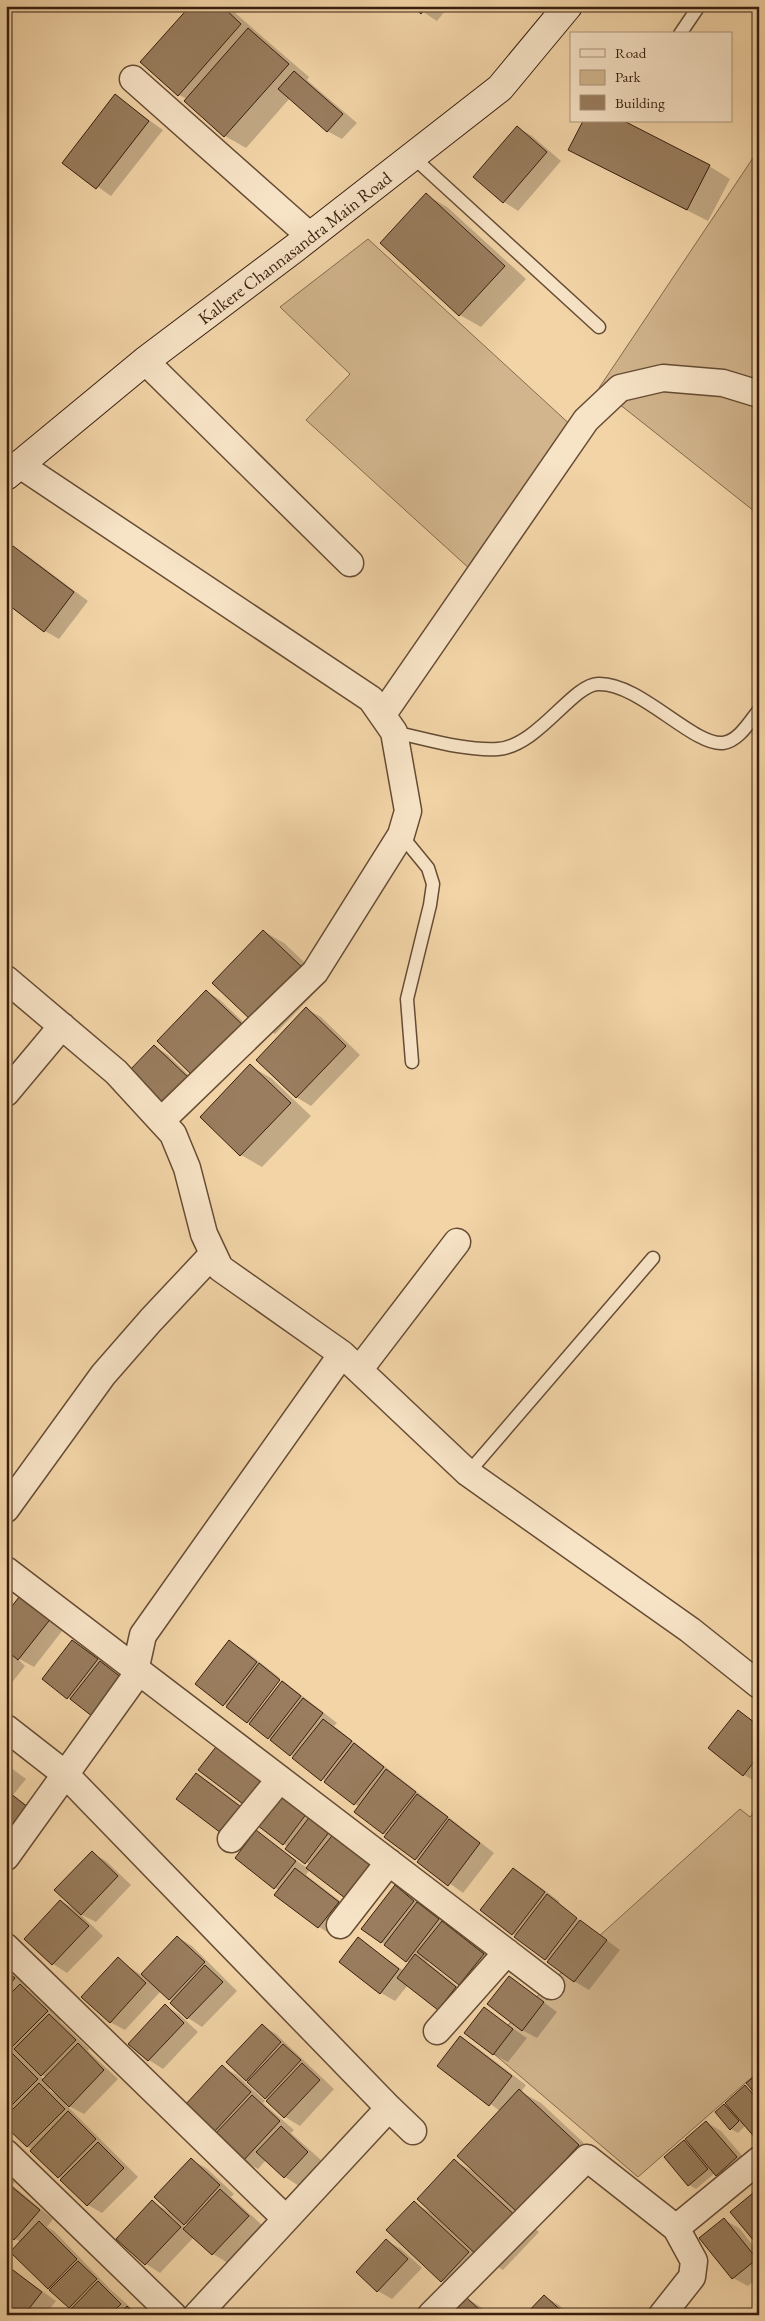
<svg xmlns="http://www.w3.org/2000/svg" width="765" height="2321" viewBox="0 0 765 2321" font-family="'EB Garamond',serif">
  <rect width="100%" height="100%" fill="#f2d4a7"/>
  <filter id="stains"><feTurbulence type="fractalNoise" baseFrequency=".004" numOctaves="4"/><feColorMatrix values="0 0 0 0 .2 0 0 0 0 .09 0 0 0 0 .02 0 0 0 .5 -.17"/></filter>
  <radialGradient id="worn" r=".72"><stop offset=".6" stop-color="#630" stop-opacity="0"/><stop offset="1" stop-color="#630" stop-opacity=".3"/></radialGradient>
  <!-- green -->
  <path fill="#d2b58d" stroke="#856a4e" d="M759,149V515L599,388Z
    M368,239L574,428L471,570L306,420L350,374L280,307Z
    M759,1806V2071L638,2177L486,2047L588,1946L740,1809L750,1817Z"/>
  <!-- shadow -->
  <path fill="#0003" fill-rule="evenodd" d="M191,6H227L309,77L307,80L357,123L342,139L327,131L290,98L246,148L225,136L185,101L187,99L179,95Z
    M414,6H449L437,21Z
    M115,96L163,130L111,196L64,163Z
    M518,128L532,136L561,161L518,211L504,202Z
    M591,161L709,166L730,179L708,221Z
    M426,195L447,207L526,279L481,327L460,315L382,243Z
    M13,548L28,556L88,601L59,639L45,631Z
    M263,931L284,943L325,982L275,1034L254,1021Z
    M206,991L220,1000L259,1037L212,1087Z
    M306,1009L321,1017L360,1055L311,1106L296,1097Z
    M154,1046L168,1055L204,1090L179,1116Z
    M250,1066L271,1078L311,1116L262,1167L241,1155Z
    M22,1595L66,1626L34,1667L16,1657L25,1666L6,1690V1616Z
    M73,1642L87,1650L141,1691L76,1703L68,1698Z
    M230,1642L244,1650L280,1678L247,1721L197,1684Z
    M282,1680L337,1723L334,1726L494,1853L463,1893L416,1859L355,1811L359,1807L248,1722Z
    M738,1712L759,1725L758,1783L744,1775Z
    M6,1764L26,1779L13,1795L48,1821L27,1848L6,1835Z
    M196,1774L211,1783L254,1816L236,1840Z
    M282,1795L350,1842L310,1869L306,1875L353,1911L334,1936L319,1927L276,1894L279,1890L275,1888L256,1832L307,1868L310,1865L284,1844Z
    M6,1838L25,1853L8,1875L6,1874Z
    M92,1853L106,1861L131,1885L96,1922L80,1914L103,1936L67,1973L53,1964L25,1938L61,1901L76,1910Z
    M513,1869L528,1878L559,1901L560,1906L620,1950L589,1990L574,1981L482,1910Z
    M395,1887L410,1895L498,1963L475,1993L460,1984L429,1960L427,1962L470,1996L453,2018L439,2009L408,1985L395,2001L381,1993L358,1939L404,1971L409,1963L363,1928Z
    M177,1937L192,1946L237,1991L202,2027L188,2018L161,1991L125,2030L110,2022L118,1959L141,1975Z
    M6,1963L10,1967L7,1970L29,1987L27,1989L35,1994L61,2020L60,2021L89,2049L88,2051L118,2079L84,2114L65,2104L138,2177L102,2213L88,2205L6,2125ZM38,2073L46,2077L44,2080ZM51,2088L57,2095L49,2090Z
    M509,1977L557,2012L537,2038L522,2030Z
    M165,2006L179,2014L198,2032L163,2069L149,2060L130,2044Z
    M484,2009L527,2038L508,2062L493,2054Z
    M262,2025L276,2034L334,2089L300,2126L285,2117L246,2080Z
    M461,2038L475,2046L526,2085L521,2092L541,2103L600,2158L517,2212L539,2232L503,2270L479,2256L456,2289L442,2281L414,2203L432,2213L454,2161L476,2173L500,2111L439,2066Z
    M222,2067L237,2075L265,2101L263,2103L294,2130L291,2133L322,2161L299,2186L285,2177L266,2160L258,2169L243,2160L219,2133L187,2105Z
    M759,2074V2140L746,2125L738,2133L731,2129L725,2105L733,2110L745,2087L755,2092Z
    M706,2122L721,2131L751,2166L731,2183L715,2173L696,2189L689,2185L684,2142L692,2147Z
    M191,2160L206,2168L234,2194L231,2197L262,2225L228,2263L213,2254L194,2237L160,2273L146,2264L118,2239L152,2202L170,2212ZM180,2221L188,2225L186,2228Z
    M6,2174L15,2182L12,2185L53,2219L47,2227L54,2231L110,2289L139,2315H78L49,2288L20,2242L6,2232Z
    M724,2220L739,2228L759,2253V2277L748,2286L733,2278Z
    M387,2241L401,2249L422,2268L392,2299L378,2291Z
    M10,2268L56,2301L45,2315H6Z
    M544,2296L559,2305L570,2315H527Z
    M466,2298L481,2307L489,2315H451Z"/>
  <!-- building -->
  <path fill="#997d5e" stroke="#381e0e" d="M190,6H222L241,24L178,96L140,62Z
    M412,6H427L421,14Z
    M248,28L289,64L224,137L184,101Z
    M294,71L343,114L327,132L278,89Z
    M115,94L149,121L96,189L62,163Z
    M583,121H624L710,165L687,210L568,150Z
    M517,126L547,152L503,203L473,177Z
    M426,193L505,266L459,316L380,243Z
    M13,546L74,592L44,632L6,603V555Z
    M263,930L304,969L253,1022L212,983Z
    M206,990L246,1028L197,1080L157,1041Z
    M306,1007L346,1046L296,1098L256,1060Z
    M154,1045L191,1080L164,1109L127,1073Z
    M250,1064L291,1103L240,1156L200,1117Z
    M22,1593L52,1617L18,1660L6,1650V1614Z
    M72,1640L98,1659L67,1699L42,1679Z
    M229,1640L257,1662L223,1706L195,1684Z
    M100,1661L127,1682L97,1720L70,1699Z
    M259,1663L280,1680L247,1723L226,1707Z
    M282,1681L301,1696L268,1739L249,1724Z
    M303,1698L323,1713L290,1756L270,1740Z
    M738,1710L759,1726V1755L743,1776L708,1748Z
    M323,1719L352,1741L321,1781L292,1758Z
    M219,1743L264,1777L243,1804L198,1770Z
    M354,1743L384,1767L354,1805L324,1782Z
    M386,1769L416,1792L383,1834L354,1812Z
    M196,1773L241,1807L221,1833L176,1799Z
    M6,1790L34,1812L6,1837Z
    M281,1793L307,1813L283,1845L257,1825Z
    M417,1794L448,1817L415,1860L384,1837Z
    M311,1815L330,1831L305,1864L285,1849Z
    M449,1819L480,1843L448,1886L417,1862Z
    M256,1830L296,1861L274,1889L235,1858Z
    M335,1832L373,1862L345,1898L306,1868Z
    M92,1851L118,1876L81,1915L54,1890Z
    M295,1868L339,1902L318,1928L274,1895Z
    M513,1868L545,1892L512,1935L480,1910Z
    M395,1885L414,1901L381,1943L361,1929Z
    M547,1894L577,1918L545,1960L514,1937Z
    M60,1900L89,1926L52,1965L24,1939Z
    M417,1902L439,1919L406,1962L384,1945Z
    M580,1920L607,1940L574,1982L547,1962Z
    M442,1921L484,1954L459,1985L417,1952Z
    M177,1936L205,1962L169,2000L141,1974Z
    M358,1937L399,1969L380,1994L339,1962Z
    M415,1954L456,1987L438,2010L397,1978Z
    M118,1957L146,1983L110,2023L81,1997Z
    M205,1965L223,1982L187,2019L170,2003Z
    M6,1971L15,1978L6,1989Z
    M509,1976L544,2002L522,2031L487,2004Z
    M20,1984L48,2011L11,2048L6,2044V1998Z
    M165,2004L184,2023L148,2061L128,2044Z
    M484,2007L513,2029L493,2055L464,2033Z
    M49,2014L76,2040L41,2076L14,2049Z
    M262,2024L281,2042L246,2081L226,2062Z
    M460,2036L512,2076L489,2106L437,2066Z
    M78,2043L104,2070L69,2107L42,2080Z
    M283,2044L301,2060L265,2099L247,2082Z
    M10,2051L38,2079L6,2111V2055Z
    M302,2063L320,2080L284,2118L266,2101Z
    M222,2065L251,2092L214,2132L185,2105Z
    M759,2073V2098L746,2083Z
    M39,2083L65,2109L27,2147L6,2127V2116Z
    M745,2085L759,2101L757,2140L725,2103Z
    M519,2089L579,2145L517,2212L457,2156Z
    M252,2095L280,2121L243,2161L214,2135Z
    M724,2104L739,2121L730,2130L715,2112Z
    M68,2111L96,2139L58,2178L30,2151Z
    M706,2121L737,2157L716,2176L685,2139Z
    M281,2126L308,2152L284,2178L256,2152Z
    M684,2140L708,2169L688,2186L664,2157Z
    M98,2142L124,2168L87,2206L60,2180Z
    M191,2158L220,2185L184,2225L154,2197Z
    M454,2159L519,2219L481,2259L417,2199Z
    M6,2182L40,2210L14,2240L6,2234Z
    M759,2188V2247L730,2212Z
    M220,2189L249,2216L212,2255L183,2229Z
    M152,2200L181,2227L145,2265L116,2239Z
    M414,2201L469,2252L441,2282L386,2230Z
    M724,2218L757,2259L732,2279L699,2238Z
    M39,2221L77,2259L48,2289L10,2252Z
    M386,2239L408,2259L377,2292L356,2272Z
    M78,2261L97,2279L69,2308L49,2290Z
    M9,2267L42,2292L24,2315H6V2271Z
    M98,2281L121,2304L110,2315H76L70,2310Z
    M544,2295L566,2315H525Z
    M466,2297L485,2315H449Z
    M127,2306L136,2315H119Z"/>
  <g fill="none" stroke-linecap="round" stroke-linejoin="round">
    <!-- lane casing -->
    <g stroke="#664c34" stroke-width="15">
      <path id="lane" d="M680,34L699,6
        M413,157L599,327
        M394,732C427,739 464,751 498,749C538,746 572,685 598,684C639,682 693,746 723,743C739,741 750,721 759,710
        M401,835L428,868L433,884L430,905L407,999L412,1062
        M468,1473L653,1258"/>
    </g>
    <!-- street casing -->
    <g stroke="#664c34" stroke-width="29">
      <path id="street" d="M133,79L310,236
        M145,361L350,563
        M20,465L371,699L394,732L408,811L401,835L315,972L162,1120
        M383,714L586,420L620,388L663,378L723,383L759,394
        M6,979L116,1072L173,1134L187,1168L204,1234L220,1268L342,1354L468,1473L690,1630L759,1685
        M6,1093L62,1026
        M359,1370L457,1242
        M6,1509L103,1375L151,1320L213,1254
        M6,1570L551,1986
        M6,1728L65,1774L389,2108
        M231,1839L280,1779
        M6,1857L133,1680L143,1635L342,1354
        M340,1925L389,1862
        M6,1947L285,2218
        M437,2031L507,1952
        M6,2153L173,2315
        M197,2315L389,2108L413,2131
        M431,2315L587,2158L676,2228L759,2160
        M662,2315L692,2277L694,2261L676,2228"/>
    </g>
    <!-- secondary casing -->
    <g stroke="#381e0e" stroke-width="30">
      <g id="secondary">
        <path id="s1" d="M6,476L145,361L295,248L500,88L568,6"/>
      </g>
    </g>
    <!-- lane -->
    <use href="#lane" stroke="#f7e3c6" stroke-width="12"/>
    <!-- street -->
    <use href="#street" stroke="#f7e3c6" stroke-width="26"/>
    <!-- secondary -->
    <use href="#secondary" stroke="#f7e3c6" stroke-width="28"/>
  </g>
  <g text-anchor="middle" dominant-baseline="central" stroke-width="5" stroke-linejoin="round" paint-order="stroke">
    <!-- street labels -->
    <g font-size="18" fill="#381e0e" stroke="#f7e3c6">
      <text stroke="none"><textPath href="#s1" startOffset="368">Kalkere Channasandra Main Road</textPath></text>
    </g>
  </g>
  <!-- margin -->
  <rect width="765" height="2321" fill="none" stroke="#f2d4a7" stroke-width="25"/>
  <rect x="8" y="8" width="750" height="2306" fill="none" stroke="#381e0e" stroke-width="2.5"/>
  <rect x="12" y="12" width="740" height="2296" fill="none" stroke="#381e0e"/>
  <!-- legend -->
  <rect x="570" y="32" width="162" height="90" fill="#f7e3c6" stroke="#ab947c"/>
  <rect x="580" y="49" width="25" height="8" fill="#f7e3c6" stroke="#ab947c"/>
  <text x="615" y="58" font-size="15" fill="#381e0e">Road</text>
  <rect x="580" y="70" width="25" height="15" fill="#d2b58d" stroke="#ab947c"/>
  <text x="615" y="82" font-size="15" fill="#381e0e">Park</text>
  <rect x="580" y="95" width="25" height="15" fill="#997d5e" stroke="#ab947c"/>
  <text x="615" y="108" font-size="15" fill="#381e0e">Building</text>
  <rect width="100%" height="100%" filter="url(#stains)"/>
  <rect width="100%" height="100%" fill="url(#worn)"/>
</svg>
